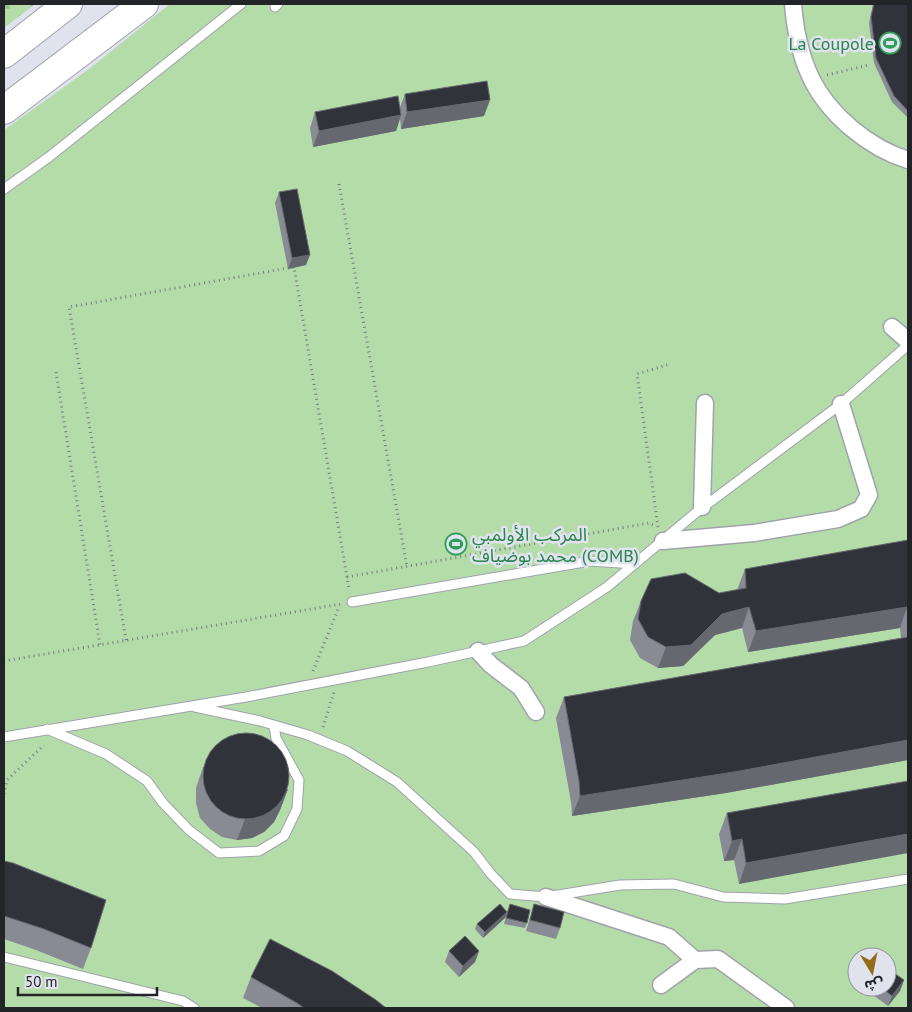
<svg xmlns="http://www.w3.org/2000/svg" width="912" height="1012" viewBox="0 0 912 1012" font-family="'PT Sans','Noto Sans Arabic',sans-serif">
  <defs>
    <pattern id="forest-firs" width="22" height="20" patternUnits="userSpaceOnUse" patternTransform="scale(1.25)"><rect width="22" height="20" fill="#b4dca8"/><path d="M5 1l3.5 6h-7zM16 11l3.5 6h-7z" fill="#9abd91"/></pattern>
  </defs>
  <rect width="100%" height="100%" fill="#e0e2ed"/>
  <!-- forest -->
  <path fill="url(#forest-firs)" d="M4,4H35L4,28Z"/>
  <!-- garden -->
  <path fill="#b4dca8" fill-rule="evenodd" d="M170,4H908V1008H4V130L89,69ZM857,957H887V987H857Z"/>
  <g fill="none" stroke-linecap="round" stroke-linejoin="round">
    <!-- lane casing -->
    <g stroke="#a0a2ac" stroke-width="11">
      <path id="lane" d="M275,7L278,4
        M4,189L49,157L241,4
        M352,602L590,561L635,564
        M195,707L260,721L308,735L347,751L397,782L474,852L491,874L510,894L546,897L620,885L674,884L723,897L785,899L908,879
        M47,729L106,754L147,781L163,803L189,830L219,853L259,851L284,836L297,809L299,780L276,738L274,726
        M4,737L246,697L428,662L524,641L607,587L698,511L841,404L908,345
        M4,957L183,1001L194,1008"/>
    </g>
    <!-- street casing -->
    <g stroke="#a0a2ac" stroke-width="19">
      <path id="street" d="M793,4C795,29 800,55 811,78C829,115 869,148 908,160
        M892,327L908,341
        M702,507L705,403
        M663,541L754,533L838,519L861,509L869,495L841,404
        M478,651L491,665L521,688L536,712
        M546,897L669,937L695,960
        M661,985L695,960L718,959L786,1008"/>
    </g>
    <!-- highway casing -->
    <g stroke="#a0a2ac" stroke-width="30">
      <path id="highway" d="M4,54L68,4
        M4,110L144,4"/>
    </g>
    <!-- path -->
    <path stroke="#7b7c83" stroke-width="3" stroke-dasharray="1 4" stroke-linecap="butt" d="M827,75L868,65
      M339,184L407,567
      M56,372L100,645
      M658,527L637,374L670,364
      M347,577L649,523L655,526
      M126,640L69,307L294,267L349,589
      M4,661L341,604
      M313,671L339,607
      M323,727L334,692
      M4,794L7,780L44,745"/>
    <!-- lane -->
    <use href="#lane" stroke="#fff" stroke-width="9"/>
    <!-- street -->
    <use href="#street" stroke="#fff" stroke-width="16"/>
    <!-- highway -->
    <use href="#highway" stroke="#fff" stroke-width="28"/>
  </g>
  <!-- wall -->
  <path fill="#888a94" d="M873,4H908V118L892,102L874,63L869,23Z
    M405,94L484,116L401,129L400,119L396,131L313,147L310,128L315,112L400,107Z
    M279,192L306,265L288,269L275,203Z
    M908,540V760L726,793L572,816L571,802L556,718L564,697L901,638L900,628L748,652L742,628L715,635L683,666L658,668L640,658L630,640L633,621L641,601L719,593L737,590L745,569Z
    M203,767L288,789L280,810L274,822L264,832L252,838L237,840L222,837L210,829L200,818L196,803V788Z
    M908,781L739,884L734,860L724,861L719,834L727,813Z
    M4,861L91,948L83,969L36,950L4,939Z
    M510,904L527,923L525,928L504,924L507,913L505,918L483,938L475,929L477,924L507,912Z
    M534,904L560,928L556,939L526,931Z
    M449,951H479L475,962L459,977L445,962Z
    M251,977L386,1008H262L243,998Z
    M904,980L900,991L888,1006L862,987H887Z"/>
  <!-- shaded-wall -->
  <path fill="#666870" d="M490,100L484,116L401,129L407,112Z
    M401,115L396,131L313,147L319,131Z
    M310,255L306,265L288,269L292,258Z
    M749,607L742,628L715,635L683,666L658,668L666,647L722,614Z
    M907,607L900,628L748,652L756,631Z
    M908,740V760L726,793L572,816L580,796Z
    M288,789L280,810L274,822L264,832L252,838L237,840L245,819Z
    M908,834V853L739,884L746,863Z
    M742,839L734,860L724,861L732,841Z
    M507,912L505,918L483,938L485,932Z
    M479,951L475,962L459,977L463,966Z
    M904,980L900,991L888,1006L892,996Z"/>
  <!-- building -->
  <path fill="#31333b" stroke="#666870" d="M874,4H908V111L894,96L876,58L871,17Z
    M487,81L490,100L407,112L405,94Z
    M398,96L401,115L319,131L315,112Z
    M297,189L310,255L292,258L279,192Z
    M908,540V617L907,607L756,631L749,607L722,614L691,645L666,647L648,637L638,619L641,601L651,579L685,573L719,593L746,588L745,569Z
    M908,637V740L734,772L580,796L579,781L564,697Z
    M203 776a43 43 0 1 1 86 0a43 43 0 1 1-86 0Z
    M908,781V834L746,863L742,839L732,841L727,813Z
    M4,861L13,863L106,900L91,948L44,929L4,916Z
    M500,904L507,912L485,932L477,924Z
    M510,904L530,910L527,923L506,918Z
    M534,904L564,912L560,928L530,920Z
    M465,936L479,951L463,966L449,951Z
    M270,939L332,971L376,1000L386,1008H304L297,1003L251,977Z
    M887,968L904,980L892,996L881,987H887Z"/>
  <!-- icons -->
  <defs>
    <g id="stadium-ring" transform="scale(1.125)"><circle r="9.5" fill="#e0e2ed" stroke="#2e9e5b" stroke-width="1.5"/><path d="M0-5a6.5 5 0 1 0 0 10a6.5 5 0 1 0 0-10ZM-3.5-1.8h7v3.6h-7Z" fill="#2e9e5b"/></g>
  </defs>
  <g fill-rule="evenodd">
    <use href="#stadium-ring" x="890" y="43"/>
    <use href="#stadium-ring" x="456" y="544"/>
  </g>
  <g text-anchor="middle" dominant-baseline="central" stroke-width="5" stroke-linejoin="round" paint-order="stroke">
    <!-- leisure labels -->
    <g font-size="18" fill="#27864d" stroke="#e0e2ed" text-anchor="end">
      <text x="874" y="43">La Coupole</text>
      <text x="472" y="534" text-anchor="start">المركب الأولمبي<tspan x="472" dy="21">محمد بوضياف (COMB)</tspan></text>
    </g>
  </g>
  <!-- border -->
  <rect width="912" height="1012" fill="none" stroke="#232428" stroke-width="10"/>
  <!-- north arrow -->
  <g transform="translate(872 972) rotate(170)"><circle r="24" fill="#e0e2ed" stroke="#94969e"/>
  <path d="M0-4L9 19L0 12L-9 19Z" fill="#976c19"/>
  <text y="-8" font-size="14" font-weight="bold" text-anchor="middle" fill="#232428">ش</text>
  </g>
  <!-- scale -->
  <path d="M18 987v8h139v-8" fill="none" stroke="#232428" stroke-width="2.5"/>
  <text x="25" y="987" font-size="15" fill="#232428" stroke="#e0e2ed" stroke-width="4" paint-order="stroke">50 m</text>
</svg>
